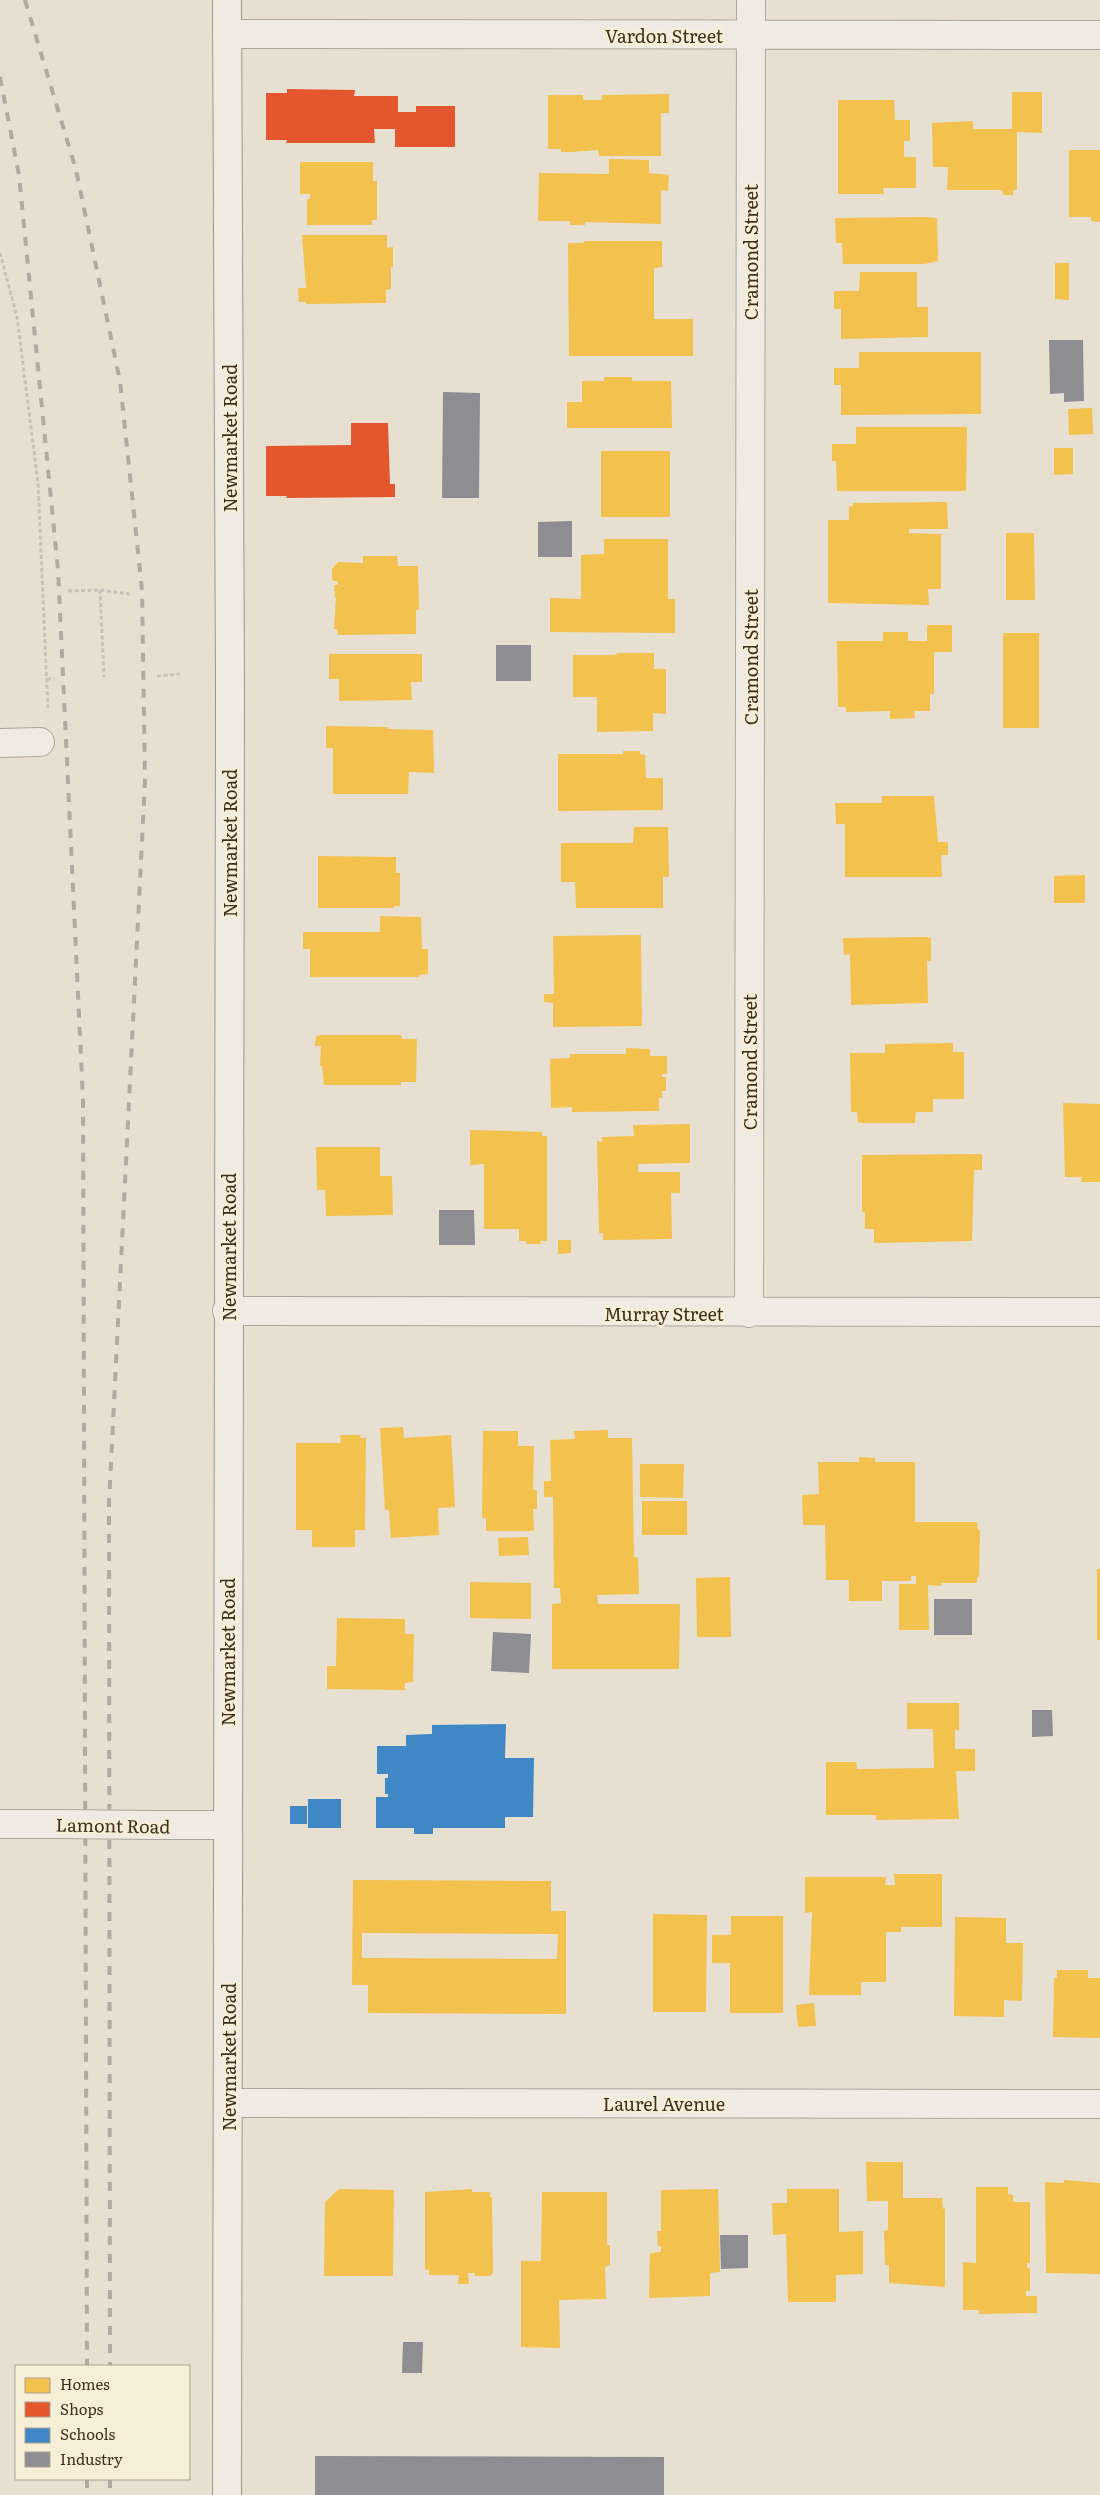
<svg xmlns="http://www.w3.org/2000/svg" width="1100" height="2495" viewBox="0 0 1100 2495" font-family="Literata,serif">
  <rect width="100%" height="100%" fill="#e7e0d1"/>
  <!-- homes -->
  <path fill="#f2c14e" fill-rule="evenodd" d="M1012,92H1042V133L1017,132V190H1013V195H1003L1002,190H947L948,167H933L932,123L973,121V129H1012Z
    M669,94V113H661V156H599L598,150L571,152H561V149H548V95H583V100H602V95Z
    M838,100H894L895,120H910V141H904V157H916V188H883L884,194H838Z
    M1069,150H1100V222L1091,221V217H1069Z
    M609,159L649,160V173L669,175L668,191L661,190V224L585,222V225H570V221H538L539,173L609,174Z
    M300,162H373V181H377V220H372V225H307V199H310V194H300Z
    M924,217L937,218L938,261L924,264H843L842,243H836L835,218Z
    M302,235H387V248L393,247V267H391V289L386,290V303L306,304V302H299L298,288H306Z
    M584,241H662V267L654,268V319H693V356H569L568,243H584Z
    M1055,263H1069V300L1055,299Z
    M860,272H917V307H928V337L841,339V309H834V291H859Z
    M859,352H981V414L841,415V385H834V368H859Z
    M604,377H632V381H671L672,428H567V402H582V381H604Z
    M1092,408L1093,434L1069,435L1068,409Z
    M856,427H967L966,491H837L836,461H832V444H856Z
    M1054,448H1073V474L1054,475Z
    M601,451H670V517H601Z
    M947,502L948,529H909V533L941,534V589H928L929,605L828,603V520H849V506H853V503Z
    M1006,533H1034L1035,600H1006Z
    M604,539H668V599H675V633L550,632V598L581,599V555L604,554Z
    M363,556H397L398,566H418L419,610H416V634L338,635L337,629H334L336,598H335L334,585H338V582L332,580V569L338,562L363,563Z
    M927,625H952V652H934V694H930V711H914L915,718L890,719V711L846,712V707H838L837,641H883V632H908V641H927Z
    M1003,633H1039V728H1003Z
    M616,653H654V669H666V714L653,713V731L597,732V697H573V655H617Z
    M329,654H422V682H411L412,700L339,701V679H329Z
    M326,726L388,727V729L433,730L434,773L409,772L408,794H333V748H326Z
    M623,751H640V754L645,755L646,778H663V810L558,811V754H623Z
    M882,796H934L938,842H948V855H941L942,877H845V824H836L835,803H882Z
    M634,827H668L669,877H663V908H576L575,882H561V843H633Z
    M318,856L396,857V873H400V906H394V908H318Z
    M1085,875V903H1054V876Z
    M380,916L421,917L422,949H428V974L419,975V977H310V949H303V932H380Z
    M641,935L642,1026L553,1027V1003L544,1002V994H554L553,936Z
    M925,937L931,938V961H927L928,1003L851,1005L850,954L844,955L843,938Z
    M322,1035H401L402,1039H417L416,1082H401V1085H324L322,1066H320L321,1046H315L316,1036Z
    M953,1043V1052H964V1099H933V1112H916L915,1123H858L857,1112H851L850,1053H885V1044Z
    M626,1048L650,1049V1056H667V1074H662V1077H666V1091H662V1098H659V1111L572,1112V1107L551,1108L550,1059L570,1058V1054H626Z
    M1063,1103L1100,1104V1182H1081L1082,1177H1065Z
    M690,1124V1163L638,1164V1172H680V1193H671L672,1239L603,1240V1233H599L597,1141L602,1142V1137L634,1136L633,1125Z
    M470,1130L542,1132V1136H547V1241H540L541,1244H526V1241H519V1229H484V1164L470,1165Z
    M316,1147H380V1176H392L393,1215L326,1216L325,1190H317Z
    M982,1154V1170H974L972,1241L874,1243V1229H865V1212H862V1155Z
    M558,1240H571V1253L558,1254Z
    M403,1427L404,1438L451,1435L455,1507L438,1508L439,1535L391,1538L389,1510H385L380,1428Z
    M608,1430V1438H632L634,1557L638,1558L639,1594L597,1595L598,1604H680L679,1669H552V1604L561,1603L560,1588H554L553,1497H544V1481H551L550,1440L575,1439L574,1431Z
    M483,1431H518V1446H534L533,1490H537V1509H533L534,1531H486V1518H482Z
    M340,1435H361L360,1438H366L365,1530H355V1547H312V1530H296V1443H341Z
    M859,1457L875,1458V1462H915V1522H977L978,1530H980L979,1577H977V1583H941V1586L928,1585L929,1630H899V1584H916V1576H911V1581H882V1601H849V1580H826L825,1525H803L802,1495L819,1494L818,1462H859Z
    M640,1464H684L683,1498L640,1497Z
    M642,1501H687V1535H642Z
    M528,1537L529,1555L499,1556L498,1538Z
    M1097,1569H1100V1640H1097Z
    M730,1577L731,1637H697L696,1578Z
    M470,1582L531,1583V1619L470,1618Z
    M337,1618L405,1619V1634H414L413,1682L405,1683V1690L327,1689V1666H336Z
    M907,1703H959V1730H955V1749H975V1771H956L959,1819L876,1820V1815H826V1762H856L857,1769L934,1768L933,1729H907Z
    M894,1874H942V1927H901V1932H886V1982H861V1995H809L812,1912L805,1913V1877H886L885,1885H895Z
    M353,1880L551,1881V1911H566V2014L368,2013V1985H352ZM362,1933L558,1934L557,1959L362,1958Z
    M653,1914L707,1915L706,2012H653Z
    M731,1916H783V2013H730V1963H712V1935H731Z
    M955,1917L1006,1918V1943H1023L1022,2001L1004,2000V2017L954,2016Z
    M1057,1970H1088V1978H1100V2038L1053,2037L1054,1978H1057Z
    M814,2003L816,2026L798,2027L796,2005Z
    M866,2162H903V2198H942L943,2209L945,2208V2287L889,2283V2265H885L884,2231L888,2230V2201H867Z
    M1064,2180L1100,2183V2274L1046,2273L1045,2182L1064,2183Z
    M976,2187H1008V2194L1013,2195V2202H1030V2263H1027V2268H1030V2291H1026V2296H1037V2313L979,2314V2310H963V2262L976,2263Z
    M339,2189L394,2190L393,2276H324L325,2202Z
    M472,2189V2192H490V2197H492L493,2273L490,2276H475V2273H468L469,2284H458L459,2275H429V2270H425V2192Z
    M718,2189L720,2272L710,2273V2296L649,2298L650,2253L661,2252V2246H658L657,2231H661V2190Z
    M787,2189H839V2232L863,2231V2274L836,2275V2302H788L786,2234L773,2235L772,2203H787Z
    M542,2192H607V2245H610V2265L605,2267L606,2299L559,2300L560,2348L521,2347V2261H541Z"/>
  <!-- shops -->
  <path fill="#e4572e" d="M287,89L355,90L354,96H398V112H416V106H455V147H395V129H374L375,143H286L287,140H266V93H287Z
    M351,423H388L390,484H395V497L286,498L287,496H266V446L351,445Z"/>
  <!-- schools -->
  <path fill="#3f88c5" d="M506,1724L505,1758H534L533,1817H505V1828H433V1834H414V1828H376V1797H388V1794H385V1778H388V1774H377V1746H406V1735L432,1734V1725Z
    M308,1799H341V1828H308Z
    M290,1806H307V1824H290Z"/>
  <!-- industry -->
  <path fill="#8d8d92" d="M1049,340H1083L1084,401L1064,402V393L1050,394Z
    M443,392L480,393L479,498H442Z
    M572,521V557H538V522Z
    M496,645H531V681H496Z
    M439,1210H474L475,1245H439Z
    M934,1599H972V1635H934Z
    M493,1632L531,1634L529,1673L491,1671Z
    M1032,1710H1052L1053,1736L1032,1737Z
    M720,2235H748V2268L721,2269Z
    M403,2342H423L422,2373H402Z
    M315,2456L664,2457V2495H315Z"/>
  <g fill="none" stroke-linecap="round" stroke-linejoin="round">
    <!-- minor casing -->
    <g stroke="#ada599" stroke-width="30">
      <path id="minor" d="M227,34L1100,35
        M0,743L40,742
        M227,1311L1100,1312
        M749,1313L751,0
        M228,2103L1100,2104"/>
    </g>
    <!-- tertiary casing -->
    <g stroke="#ada599" stroke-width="30">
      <path id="tertiary" d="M0,1824H62
        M152,1825H226"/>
    </g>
    <!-- secondary casing -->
    <g stroke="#9c958a" stroke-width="30">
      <path id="secondary" d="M227,2495L230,691L227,0"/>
    </g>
    <!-- path -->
    <path stroke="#c8c2b9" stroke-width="3" stroke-dasharray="4 2.5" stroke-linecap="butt" d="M0,253L17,317L38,483L48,711
      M100,590L104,677
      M68,591L100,590L130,594
      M157,676L180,674
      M47,679H55"/>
    <!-- minor -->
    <use href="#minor" stroke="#efebe3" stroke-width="28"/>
    <!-- tertiary -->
    <use href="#tertiary" stroke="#efebe3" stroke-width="28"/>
    <!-- secondary -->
    <use href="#secondary" stroke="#efebe3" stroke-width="28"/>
    <!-- rail -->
    <path stroke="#afaaa2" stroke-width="4" stroke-dasharray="9 9" stroke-linecap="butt" d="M25,0L76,170L120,381L142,590L145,781L109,1503L110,2366
      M0,77L19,175L58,570L83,1100L87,2366
      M87,2479V2495
      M110,2479V2495"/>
    <!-- tertiary-bridge casing -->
    <g stroke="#ada599" stroke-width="30" stroke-linecap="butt">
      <path id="tertiary-bridge" d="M62,1824L152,1825"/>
    </g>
    <!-- tertiary-bridge -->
    <use href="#tertiary-bridge" stroke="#efebe3" stroke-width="28"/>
  </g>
  <g text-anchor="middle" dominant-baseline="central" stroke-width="5" stroke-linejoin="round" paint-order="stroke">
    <!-- street labels -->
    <g font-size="18" fill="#3d2e20" stroke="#f7eed8">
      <text x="664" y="35">Vardon Street</text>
      <text transform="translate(750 252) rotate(-90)">Cramond Street</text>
      <text transform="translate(229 438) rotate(-90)">Newmarket Road</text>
      <text transform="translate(750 657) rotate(-90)">Cramond Street</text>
      <text transform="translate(229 843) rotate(-90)">Newmarket Road</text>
      <text transform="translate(749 1062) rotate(-90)">Cramond Street</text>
      <text transform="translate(228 1247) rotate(-90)">Newmarket Road</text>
      <text x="664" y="1313">Murray Street</text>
      <text transform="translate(227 1652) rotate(-90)">Newmarket Road</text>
      <text transform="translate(113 1825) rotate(1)">Lamont Road</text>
      <text transform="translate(228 2057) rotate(-90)">Newmarket Road</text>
      <text x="664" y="2103">Laurel Avenue</text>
    </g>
  </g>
  <!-- legend -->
  <rect x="15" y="2365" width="175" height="115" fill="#f7eed8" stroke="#ada18e"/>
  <rect x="25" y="2378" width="25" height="15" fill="#f2c14e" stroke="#ada18e"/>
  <text x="60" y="2390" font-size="15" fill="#3d2e20">Homes</text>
  <rect x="25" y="2402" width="25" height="15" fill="#e4572e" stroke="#ada18e"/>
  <text x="60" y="2415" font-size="15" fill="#3d2e20">Shops</text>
  <rect x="25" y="2428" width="25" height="15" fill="#3f88c5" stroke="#ada18e"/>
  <text x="60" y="2440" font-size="15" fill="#3d2e20">Schools</text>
  <rect x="25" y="2452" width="25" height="15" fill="#8d8d92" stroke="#ada18e"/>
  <text x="60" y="2465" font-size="15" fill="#3d2e20">Industry</text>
</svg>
